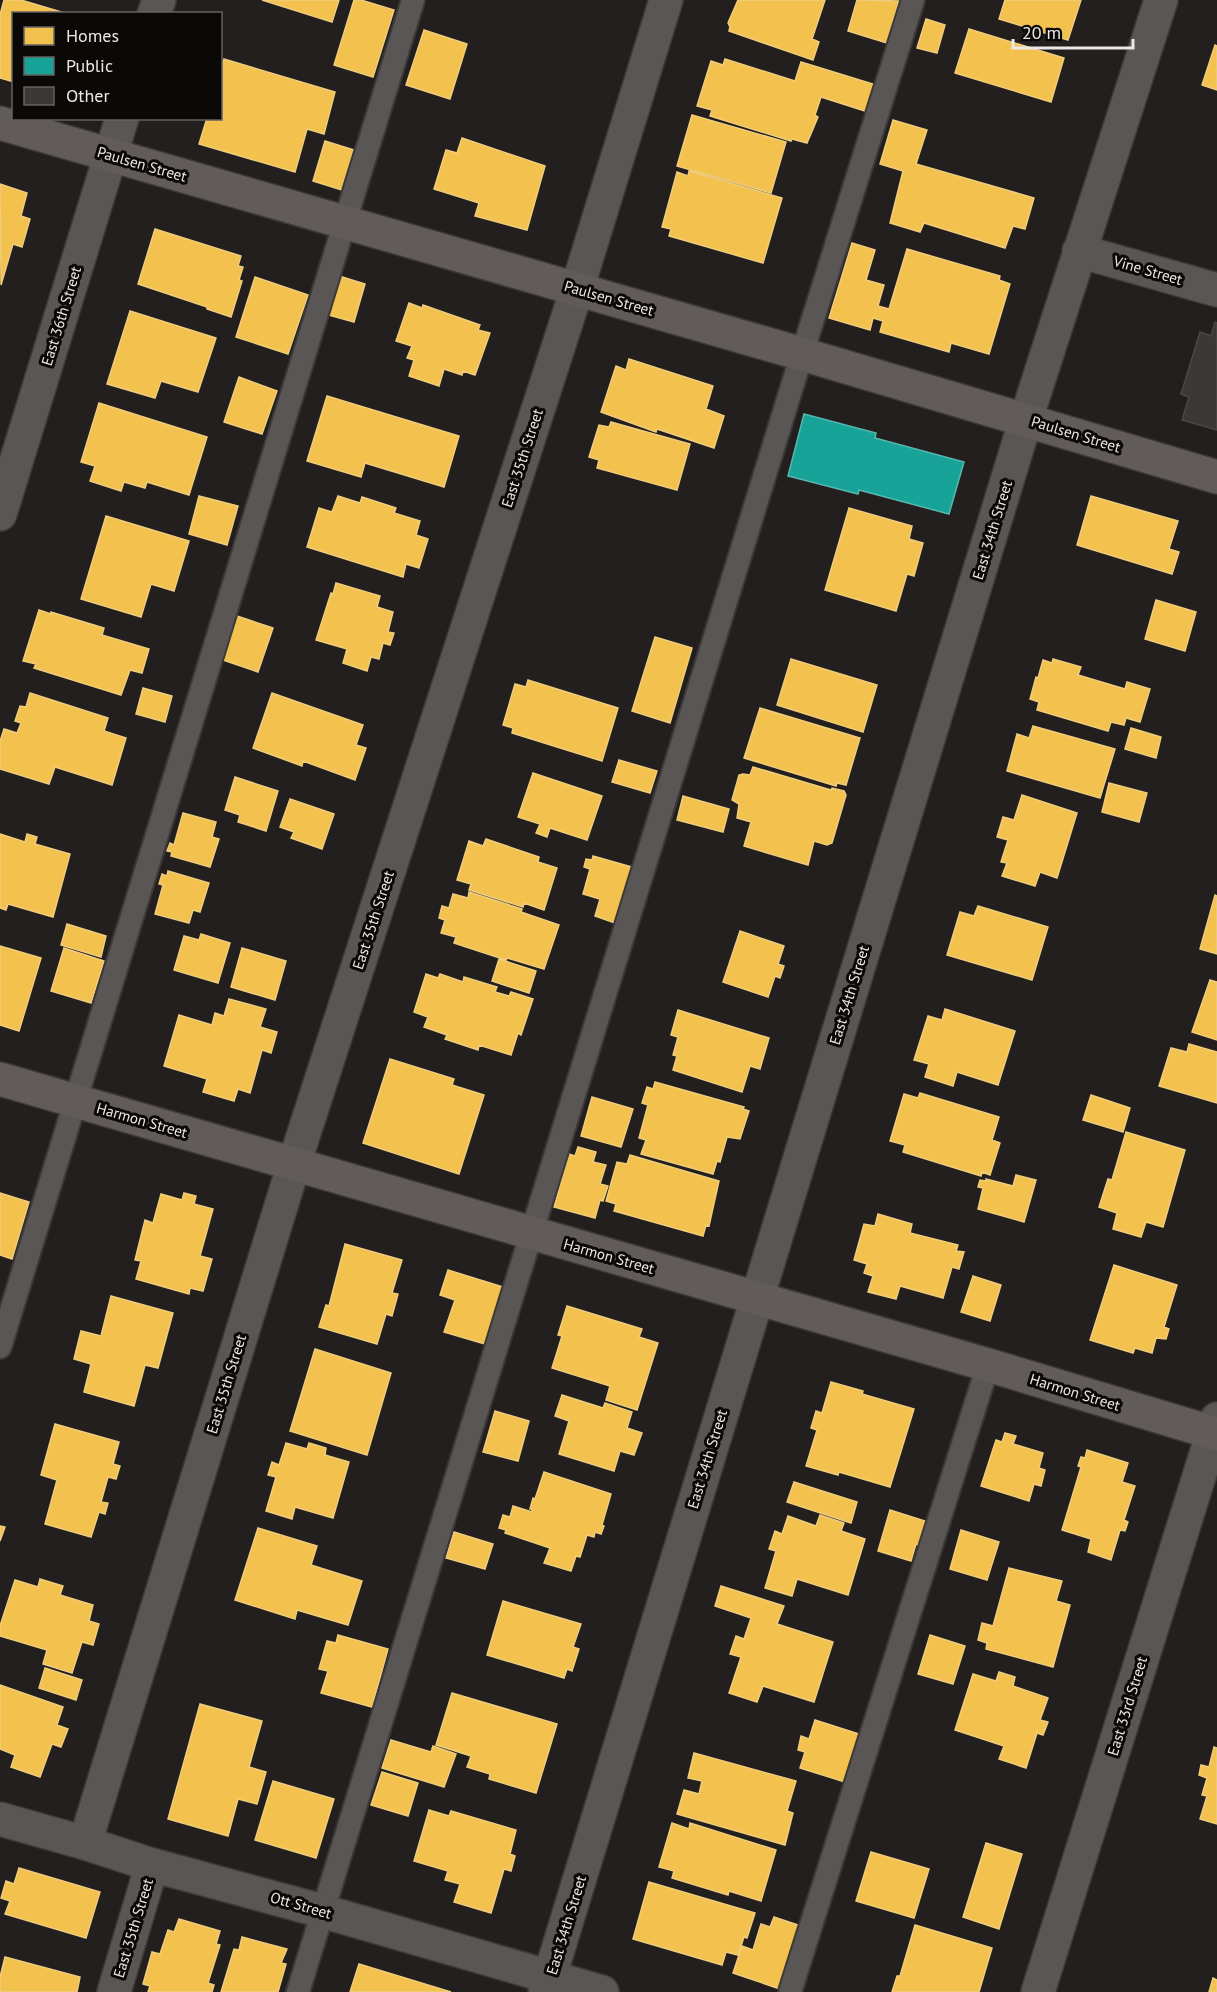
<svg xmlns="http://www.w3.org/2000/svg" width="1217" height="1992" viewBox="0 0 1217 1992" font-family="'PT Sans',sans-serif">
  <rect width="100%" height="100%" fill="#231f1e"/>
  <!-- homes -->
  <path fill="#f2c14e" stroke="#f0cd7c" stroke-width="1.5" d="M4,0H21L68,14H14V82L0,78V15Z
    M262,0H339L332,22Z
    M354,0H361L394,10L373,77L334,65Z
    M738,0H825L812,39L819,42L813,60L729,31L730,27L728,23Z
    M857,0L899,1L887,43L848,31Z
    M1005,0H1081L1068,40L999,19Z
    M926,19L945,25L937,53L917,48Z
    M969,29L1064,58L1051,102L955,73Z
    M424,30L467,44L450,99L406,85Z
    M1215,45L1217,46V90L1202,85Z
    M224,59L335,92L324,134L307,129L295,172L199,144L207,118H220V71Z
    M725,59L795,81L801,62L876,85L868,112L821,97L815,115L818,117L807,143L792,139L791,141L710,116L712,110L697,106L711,61L723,65Z
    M692,115L786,142L771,193L677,166Z
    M893,120L927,130L916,164L1034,198L1025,229L1013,226L1005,248L924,223L920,232L890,223L903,171L880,164Z
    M462,138L545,166L527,230L475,216L479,203L434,189L446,150L457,153Z
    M325,141L354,150L342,190L313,181Z
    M689,171L782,198L763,263L669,236L671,229L662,227L677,172L688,176Z
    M0,184L27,193L21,216L30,219L22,247L13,244L1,285Z
    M155,229L241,256L238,266L243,267L239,280L242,281L231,317L207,309V307L138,284Z
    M852,243L875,250L866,280L884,285L878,306L889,309L907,249L1000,276L999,280L1010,284L989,354L951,343L949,352L880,332L883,321L873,318L870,330L829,318Z
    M336,275L365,284L354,322L325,314Z
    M255,277L308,295L288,354L236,337Z
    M409,303L422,308L423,305L480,325L478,330L490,333L475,375L463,371L462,375L444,369L439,386L409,376L414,360L407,358L412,346L396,341Z
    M130,311L216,338L198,392L161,381L155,398L107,384Z
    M629,359L713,386L706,409L724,416L714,448L657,429L656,432L601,412L616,366L626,370Z
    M239,377L277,391L262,434L224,422Z
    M327,396L459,436L444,487L365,463L361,477L307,461Z
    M99,403L207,437L189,495L147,482L145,488L124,482L121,491L90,481L95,466L81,462Z
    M611,422L690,444L677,490L597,468L599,460L589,457L599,425L609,427Z
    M199,496L238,506L227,545L189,534Z
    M338,496L360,503L362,497L396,508L394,513L420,521L416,535L428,539L419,568L406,564L403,577L307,547L319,508L332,512Z
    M1091,496L1178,521L1169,549L1179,552L1172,574L1077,545Z
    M849,508L912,526L909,539L923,543L914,576L907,574L896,611L825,590Z
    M106,516L189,541L174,591L151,584L141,617L81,599Z
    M336,583L380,596L377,607L393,612L388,632L394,633L390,645L383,643L379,659L371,657L367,671L343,663L347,649L316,640L331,593L333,594Z
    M1156,600L1196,612L1185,651L1145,639Z
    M39,610L51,614V612L104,628L102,635L149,649L142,673L130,670L121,695L34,668L36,664L23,661Z
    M237,616L273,628L258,672L223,660Z
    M655,637L692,648L670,723L632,711Z
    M791,659L877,685L863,732L777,705Z
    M1053,659L1081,667L1078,675L1125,689L1127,682L1150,689L1140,722L1126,718L1124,725L1111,722L1108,731L1037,710L1039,702L1030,699L1036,677L1038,678L1043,660L1052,663Z
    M528,680L618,708L602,761L512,733L513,728L503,725L515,684L526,687Z
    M143,688L172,696L165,722L136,714Z
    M30,693L108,718L104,731L126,738L112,785L55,767L49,784L0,769V741L4,729L17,733L21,723L15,721L20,706L26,707Z
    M272,693L363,725L356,745L366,748L355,780L303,761L302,766L253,748Z
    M760,708L860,738L846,785L837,783L836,786L744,758Z
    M1033,726L1115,749L1100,798L1007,771L1017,734L1029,738Z
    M1131,728L1161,737L1156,758L1125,749Z
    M619,760L657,771L650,793L612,782Z
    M753,767L831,790L832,788L844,791L846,795L832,843L827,845L814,841L808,865L744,846L751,822L737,818L739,804L732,800L739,775L743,774L750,775Z
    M533,773L602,796L587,840L550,828L547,837L536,833L540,824L518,817Z
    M235,777L278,791L266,831L238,822L240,815L225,810Z
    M1109,783L1147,793L1139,822L1102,812Z
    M1022,795L1077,813L1057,878L1040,872L1035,886L1002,876L1007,863L1001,862L1008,840L997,837L1003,817L1014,820Z
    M683,796L729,809L723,832L677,820Z
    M290,799L334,814L322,849L291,838L294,832L280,827Z
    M183,813L216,822L212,837L219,839L210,867L171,856L172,852L167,851L170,843L174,845Z
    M0,834L25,842L27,834L37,837L35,844L70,854L53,917L8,904L6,910L0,908Z
    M486,839L539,857L538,862L557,868L544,910L524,903L523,907L469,890L471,884L457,880L469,841L483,846Z
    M593,856L632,867L615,923L595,916L600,899L583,894L590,869L584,867L586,859L592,860Z
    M168,871L209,883L200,912L193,910L189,923L155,914L163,885L159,884L162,874L167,876Z
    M469,892L522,909L521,912L559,925L544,969L507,958L506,960L454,943L456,937L441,933L445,920L439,918L442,906L449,908L453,894L468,898Z
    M1215,895L1217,896V954L1200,949Z
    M978,906L1048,927L1032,980L947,955L960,912L974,916Z
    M67,924L106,936L101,957L61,945Z
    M740,931L784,946L778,964L784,966L780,978L775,976L768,997L723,982Z
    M201,934L230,943L218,983L174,970L184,936L199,940Z
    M0,946L41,958L19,1031L0,1025Z
    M64,948L104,961L91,1003L51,991Z
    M242,948L286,961L275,1000L231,987Z
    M499,959L536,971L529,993L492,981Z
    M426,974L438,978L440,974L463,982L464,977L497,987L495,992L509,996L511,992L533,999L521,1035L518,1033L511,1055L479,1045L478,1050L445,1039L447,1035L424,1027L428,1017L414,1012Z
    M1210,980L1217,982V1040L1192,1032Z
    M229,999L266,1009L260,1027L277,1032L271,1053L262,1050L250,1093L238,1089L234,1101L203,1092L207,1079L164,1066L179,1015L212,1025L215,1013L224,1016Z
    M945,1009L1015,1031L998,1085L957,1072L953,1086L925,1077L929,1064L914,1060L928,1016L942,1020Z
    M678,1010L769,1038L760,1069L750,1066L742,1092L673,1070L677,1056L673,1055L678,1037L671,1035Z
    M1189,1044L1217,1052V1103L1159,1086L1171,1048L1187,1052Z
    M390,1059L454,1079L452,1085L484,1095L459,1174L363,1143Z
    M655,1082L744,1107L743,1109L749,1111L740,1139L727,1137L720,1162L717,1161L713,1174L641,1154L646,1140L639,1138L648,1105L642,1103L647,1087L653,1089Z
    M920,1093L999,1117L992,1140L1000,1143L990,1175L982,1172L981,1176L903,1152L905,1145L890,1141L904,1094L918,1098Z
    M1091,1095L1130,1108L1123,1132L1083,1120Z
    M592,1097L633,1109L621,1147L581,1136Z
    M1126,1132L1185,1150L1163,1227L1146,1222L1141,1237L1113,1229L1117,1213L1099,1207L1108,1179L1112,1180Z
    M578,1147L596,1152L593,1162L606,1165L600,1184L608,1186L603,1201L600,1200L595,1218L554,1207L569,1154L575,1156Z
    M630,1155L719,1181L709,1226L706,1225L703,1236L614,1211L616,1204L606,1201L617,1162L627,1164Z
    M1016,1175L1036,1180L1024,1222L978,1209L983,1188L978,1187L980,1180L986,1181V1179L1013,1186Z
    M0,1193L29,1202L12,1259L0,1255Z
    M184,1193L196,1196L194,1204L213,1209L200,1256L212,1259L203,1291L190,1288L189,1294L136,1279L141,1261L135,1260L145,1220L153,1223L161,1194L182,1200Z
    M878,1214L912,1224L910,1233L958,1245L956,1251L964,1252L959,1269L952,1267L943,1298L900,1286L896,1299L868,1292L873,1276L864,1273L867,1264L854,1260L864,1224L875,1226Z
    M345,1244L402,1260L392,1293L398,1294L392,1316L386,1314L377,1344L319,1327L326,1305L329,1306Z
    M1114,1265L1177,1285L1164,1327L1169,1329L1166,1339L1156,1338L1152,1353L1135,1348L1133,1353L1090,1340Z
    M448,1270L503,1287L485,1344L444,1332L455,1300L440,1295Z
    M973,1276L1001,1285L990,1321L961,1312Z
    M111,1296L173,1313L158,1368L145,1365L134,1406L84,1392L91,1364L74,1359L81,1331L101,1336Z
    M567,1306L642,1329L639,1337L658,1343L637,1410L606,1400L610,1386L552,1368L562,1336L558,1335Z
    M315,1349L391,1373L367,1455L290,1431Z
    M831,1382L863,1391L862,1394L914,1409L890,1487L839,1472L838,1475L806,1466L817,1430L811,1428L816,1411L822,1413Z
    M562,1395L603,1408L605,1403L632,1412L627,1428L642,1433L634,1455L620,1451L614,1471L559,1454L569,1421L555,1416Z
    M495,1411L529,1421L518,1461L483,1452Z
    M55,1424L119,1442L113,1464L120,1466L116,1479L108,1477L101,1502L108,1503L105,1514L99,1512L91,1537L45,1524L57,1480L41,1475Z
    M1005,1433L1016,1436L1013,1444L1043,1453L1039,1468L1045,1470L1041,1486L1034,1484L1029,1501L981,1486L996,1440L1002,1442Z
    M286,1443L307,1449L309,1443L326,1448L325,1455L349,1462L333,1518L295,1507L292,1519L266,1511L276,1477L268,1475L272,1462L279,1465Z
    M1087,1450L1128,1463L1122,1482L1135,1486L1124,1520L1128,1522L1125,1531L1120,1530L1111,1560L1088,1552L1091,1539L1062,1530L1081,1467L1078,1466L1081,1457L1085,1458Z
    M544,1472L611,1494L602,1525L604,1526L601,1534L595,1532L594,1537L587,1535L580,1557L576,1556L571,1571L544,1563L550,1548L505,1533L506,1530L499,1528L503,1515L510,1517L513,1506L532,1512V1509H530L533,1498L535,1499Z
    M794,1482L857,1502L851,1523L787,1502Z
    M890,1510L928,1522L920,1546L916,1544L911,1561L878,1551Z
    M820,1515L844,1523L841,1531L865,1539L848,1595L797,1579L792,1596L765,1588L776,1551L769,1549L775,1531L782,1534L788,1516L816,1526Z
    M0,1526L5,1527L0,1541Z
    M258,1528L317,1546L311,1565L362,1581L348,1625L297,1610L295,1619L235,1600Z
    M961,1530L999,1542L987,1580L950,1569Z
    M454,1532L493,1544L485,1569L446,1558Z
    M1009,1568L1062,1581L1056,1601L1070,1605L1053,1667L986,1649L987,1643L978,1640L982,1623L993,1626Z
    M40,1579L63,1586L60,1595L93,1605L89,1621L99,1624L93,1645L82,1642L72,1673L43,1664L47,1650L0,1636V1626L15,1580L38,1587Z
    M721,1586L784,1606L777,1624L833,1642L814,1702L763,1686L757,1702L729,1693L741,1657L730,1654L736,1636L744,1639L751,1618L715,1606Z
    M503,1601L581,1624L573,1647L579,1649L572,1671L567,1669L564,1678L487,1655Z
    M338,1635L388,1649L372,1707L321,1693L328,1671L319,1669L327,1641L336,1643Z
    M930,1635L965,1646L953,1684L918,1674Z
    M45,1668L82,1680L76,1700L39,1688Z
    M999,1672L1015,1677L1013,1686L1048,1698L1040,1720L1048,1722L1043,1735L1037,1733L1026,1768L999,1759L1004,1746L955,1730L973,1674L996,1681Z
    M0,1685L63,1707L57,1725L68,1729L61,1747L52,1744L40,1777L11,1767L15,1755L0,1749Z
    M452,1693L557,1724L536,1793L489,1779L490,1774L467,1767L471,1756L436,1745Z
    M200,1704L262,1721L249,1767L266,1772L257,1804L238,1799L228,1836L168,1819Z
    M815,1720L859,1734L845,1782L800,1768L805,1752L798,1750L801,1736L809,1739Z
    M391,1740L431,1752L433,1746L456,1754L444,1787L382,1768Z
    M1214,1747L1217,1748V1824L1200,1819L1207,1796L1202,1795L1207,1778L1199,1775L1201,1765L1209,1767Z
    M694,1753L796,1781L787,1811L793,1813L785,1845L677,1814L684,1790L699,1794L702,1781L688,1778Z
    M382,1772L418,1783L408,1816L371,1805Z
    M273,1781L334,1799L316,1858L255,1840Z
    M429,1810L449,1816L451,1811L516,1830L510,1854L515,1856L511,1871L504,1869L491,1913L454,1902L460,1884L445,1880L448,1871L414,1861Z
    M672,1823L689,1829L690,1823L776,1850L761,1901L729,1891L728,1895L672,1878L674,1871L659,1867Z
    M986,1843L1022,1854L999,1929L963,1917Z
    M871,1852L929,1869L914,1918L856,1901Z
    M19,1868L100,1892L86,1938L5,1914L10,1901L1,1898L6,1881L14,1884Z
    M649,1882L755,1913L747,1938L744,1937L738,1955L726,1952L722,1965L633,1939Z
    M774,1917L801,1926L780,1989L733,1973L742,1946L753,1950L761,1924L770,1927Z
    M179,1919L220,1931L216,1944L220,1945L208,1983L214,1985L212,1992H148L150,1986L143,1984L152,1952L160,1954L168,1930L174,1932Z
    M915,1925L992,1948L979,1992H892L897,1976H900Z
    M242,1937L287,1949L281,1963L286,1964L278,1992H221L234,1949L239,1950Z
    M5,1957L80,1977L77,1992H0V1977Z
    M359,1964L451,1992H350Z
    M1213,1978L1217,1980V1992H1209Z"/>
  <!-- public -->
  <path fill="#17a398" stroke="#57b8b0" stroke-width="1.5" d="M804,414L876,433L875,438L964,462L949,514L859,490L858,494L788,476Z"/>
  <!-- building -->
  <path fill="#3b3937" stroke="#4b4947" stroke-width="1.5" d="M1215,322L1217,323V430L1182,420L1189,397L1181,394L1200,332L1211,336Z"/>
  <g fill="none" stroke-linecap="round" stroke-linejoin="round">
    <!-- lane casing -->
    <g stroke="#3d3938" stroke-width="26">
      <path id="lane" d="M0,1347C141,899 272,448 413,0
        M298,1992L802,354L913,0
        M790,1992L988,1365"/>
    </g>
    <!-- street casing -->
    <g stroke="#3d3938" stroke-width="36">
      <path id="street" d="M154,14L159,0
        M1079,251L1217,290
        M0,514L122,118
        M0,1819L85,1843L152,1865L322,1911L602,1992
        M85,1843L294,1164L577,289L666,0
        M114,1992L152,1865
        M545,1992L1026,419L1161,0
        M1038,1992L1217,1419"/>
    </g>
    <!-- secondary casing -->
    <g stroke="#3d3938" stroke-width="36">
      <path id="secondary" d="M0,123L802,354L1217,477
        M0,1079L988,1365L1217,1434"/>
    </g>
    <!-- lane -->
    <use href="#lane" stroke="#595655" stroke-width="22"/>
    <!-- street -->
    <use href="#street" stroke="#595655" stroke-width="33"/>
    <!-- secondary -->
    <use href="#secondary" stroke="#625b5b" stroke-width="33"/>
  </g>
  <g text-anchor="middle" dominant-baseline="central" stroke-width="6" stroke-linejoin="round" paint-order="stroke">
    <!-- street labels -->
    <g font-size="15" fill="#ece8e7" stroke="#0b0908">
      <text transform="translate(142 164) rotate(16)">Paulsen Street</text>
      <text transform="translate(1148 270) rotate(16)">Vine Street</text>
      <text transform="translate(609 298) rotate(16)">Paulsen Street</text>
      <text transform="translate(61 316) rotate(-73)">East 36th Street</text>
      <text transform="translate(1076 434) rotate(17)">Paulsen Street</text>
      <text transform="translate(522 458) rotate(-72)">East 35th Street</text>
      <text transform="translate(992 530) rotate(-73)">East 34th Street</text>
      <text transform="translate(373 920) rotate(-72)">East 35th Street</text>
      <text transform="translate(849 995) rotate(-73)">East 34th Street</text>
      <text transform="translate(142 1120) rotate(16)">Harmon Street</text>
      <text transform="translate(609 1256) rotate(16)">Harmon Street</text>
      <text transform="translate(226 1384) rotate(-73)">East 35th Street</text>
      <text transform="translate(1075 1392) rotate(17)">Harmon Street</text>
      <text transform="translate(707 1459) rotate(-73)">East 34th Street</text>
      <text transform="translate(1127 1706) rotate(-73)">East 33rd Street</text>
      <text transform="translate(301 1905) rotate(16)">Ott Street</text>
      <text transform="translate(566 1925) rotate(-73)">East 34th Street</text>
      <text transform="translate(133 1928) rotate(-73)">East 35th Street</text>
    </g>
  </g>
  <!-- legend -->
  <rect x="12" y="12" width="210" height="108" fill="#0b0908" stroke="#656261" stroke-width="1.5"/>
  <rect x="24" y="27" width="30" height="18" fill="#f2c14e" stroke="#656261" stroke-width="1.5"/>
  <text x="66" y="42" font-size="18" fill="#ece8e7">Homes</text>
  <rect x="24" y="57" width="30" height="18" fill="#17a398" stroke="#656261" stroke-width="1.5"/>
  <text x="66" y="72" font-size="18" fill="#ece8e7">Public</text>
  <rect x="24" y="87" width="30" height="18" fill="#3b3937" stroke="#656261" stroke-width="1.5"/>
  <text x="66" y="102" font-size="18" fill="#ece8e7">Other</text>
  <!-- scale -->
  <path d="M1013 39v9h120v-9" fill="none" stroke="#ece8e7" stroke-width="3"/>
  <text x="1022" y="39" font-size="18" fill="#ece8e7" stroke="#0b0908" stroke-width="4.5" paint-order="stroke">20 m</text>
</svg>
